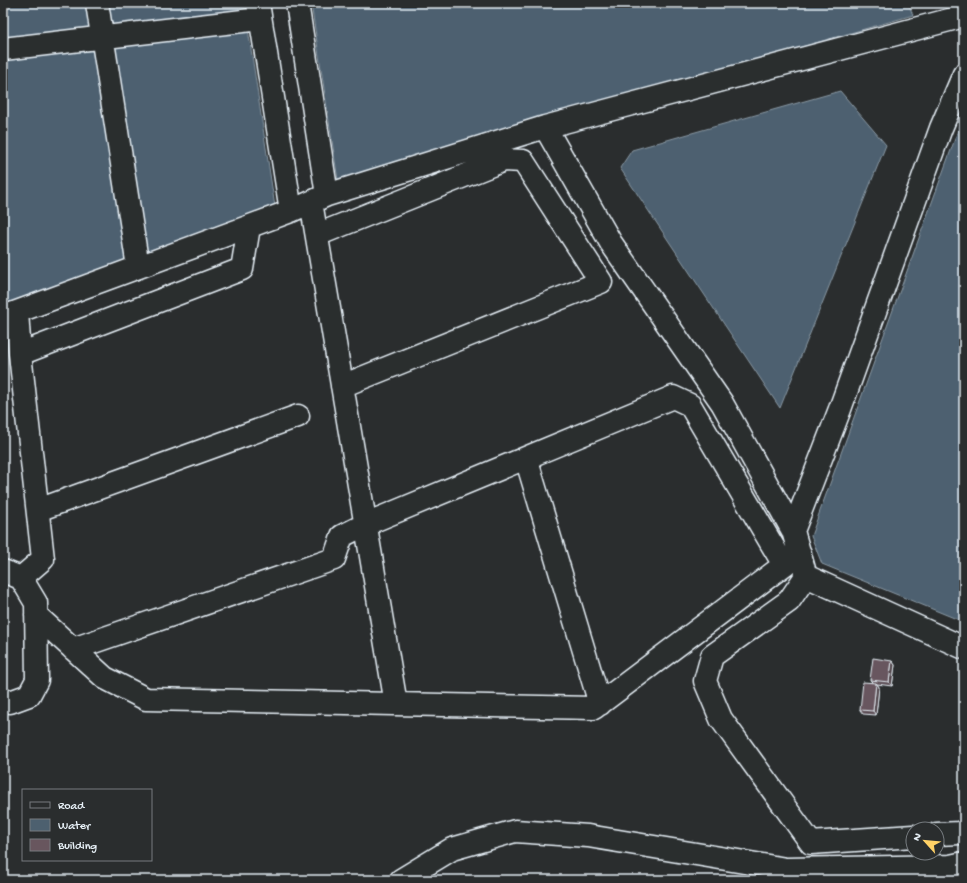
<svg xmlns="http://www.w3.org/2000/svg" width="967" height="883" viewBox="0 0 967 883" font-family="'Gochi Hand',sans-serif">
  <rect width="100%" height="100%" fill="#2a2d2e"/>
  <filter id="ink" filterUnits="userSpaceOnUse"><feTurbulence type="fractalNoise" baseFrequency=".025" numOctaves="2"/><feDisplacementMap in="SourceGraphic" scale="8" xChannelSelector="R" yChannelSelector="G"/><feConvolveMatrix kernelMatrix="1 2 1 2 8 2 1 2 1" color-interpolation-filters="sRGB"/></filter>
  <g filter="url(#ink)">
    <!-- water -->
    <path fill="#4d606f" stroke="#8b9aa6" d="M3,3H244L275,207L3,309Z
      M311,3H908L913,15L338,180Z
      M840,91L886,145L780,408L620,168L632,150Z
      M964,114V622L822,564L811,536Z"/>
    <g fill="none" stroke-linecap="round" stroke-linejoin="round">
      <!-- minor casing -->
      <g stroke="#e8f1f8" stroke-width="25">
        <path id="minor" d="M97,3L138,267
          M258,3L291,211
          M297,3L327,195
          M3,49L260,19
          M545,127L611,243L722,403L793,531L806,576L964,648
          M311,202L396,704
          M317,235L504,160L523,161L601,282L342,386
          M17,312L20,354L43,559L21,578
          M3,317L291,211L327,195L545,127L964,16
          M20,354L242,269L249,227
          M526,458L600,704
          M38,510L298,416
          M793,531L840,409L941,128L964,74
          M3,571L21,578L36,603L37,680L29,695L10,702L3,700
          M806,576L789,601L712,656L705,681L721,719L811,843L913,836
          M36,615L105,678L146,699L594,708L800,553
          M73,649L334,559L342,536L366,524L673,397L690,405L784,565
          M937,834L960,833L964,831
          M401,880L452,849L515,831L588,836L786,869L950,866L964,863"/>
      </g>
      <!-- minor -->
      <use href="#minor" stroke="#2a2d2e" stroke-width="22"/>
    </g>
    <!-- wall -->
    <path fill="#594a51" stroke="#e8f1f8" d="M892,661L895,665L892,686L877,684L879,687L876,715L863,714L860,710L872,682L870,680Z"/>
    <!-- shaded-wall -->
    <path fill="#493c42" stroke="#e8f1f8" d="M892,661L895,665L892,686L889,682Z
      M876,683L879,687L876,715L873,711Z"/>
    <!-- building -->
    <path fill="#68565e" stroke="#e8f1f8" d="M873,658L892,661L889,682L870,680Z
      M863,682L876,683L873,711L860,710Z"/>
  </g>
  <!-- margin -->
  <rect width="967" height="883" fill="none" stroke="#2a2d2e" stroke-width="16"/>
  <rect x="8" y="8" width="951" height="867" fill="none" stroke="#e8f1f8" stroke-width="1.5" filter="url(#ink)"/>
  <!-- legend -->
  <rect x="22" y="789" width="130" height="72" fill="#2a2d2e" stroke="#767b7f"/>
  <rect x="30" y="802" width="20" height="6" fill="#2a2d2e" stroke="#767b7f"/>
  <text x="58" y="809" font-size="12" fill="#e8f1f8">Road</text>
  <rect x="30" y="819" width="20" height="12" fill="#4d606f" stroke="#767b7f"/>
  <text x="58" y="829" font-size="12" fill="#e8f1f8">Water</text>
  <rect x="30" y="839" width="20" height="12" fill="#68565e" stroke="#767b7f"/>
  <text x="58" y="849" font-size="12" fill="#e8f1f8">Building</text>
  <!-- north arrow -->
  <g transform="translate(925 841) rotate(297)"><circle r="19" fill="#2a2d2e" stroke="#767b7f"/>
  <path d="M0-3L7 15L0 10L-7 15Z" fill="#ffd166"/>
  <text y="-6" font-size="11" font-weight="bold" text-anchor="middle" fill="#e8f1f8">N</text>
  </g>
</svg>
